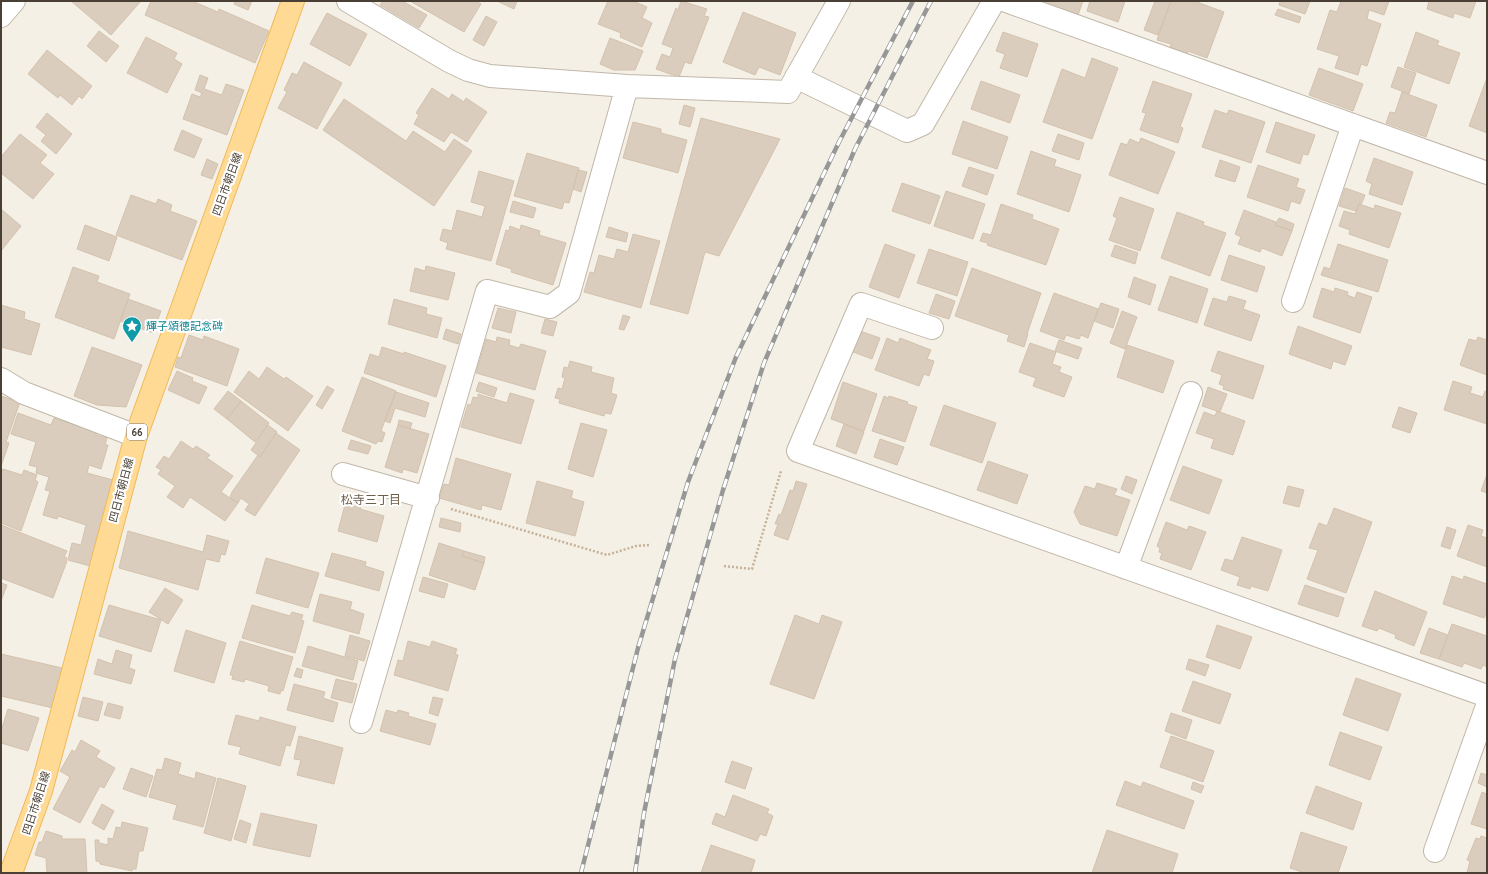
<svg xmlns="http://www.w3.org/2000/svg" width="1488" height="874" viewBox="0 0 1488 874" font-family="Quicksand,'Noto Sans JP',sans-serif">
  <rect width="100%" height="100%" fill="#f5f0e6"/>
  <!-- building -->
  <path fill="#dbcdbd" stroke="#d3c2ad" d="M71,1H141L111,35Z
    M151,1H192L218,12L219,9L269,31L255,63L145,15Z
    M235,1H252L248,10L234,4Z
    M383,1H402L427,15L419,28L380,5Z
    M410,1H476L481,4L464,32Z
    M497,1H517L514,9Z
    M608,1H633L647,7L642,18L652,23L642,47L620,37L621,33L598,24Z
    M681,1L707,9L704,16L709,17L691,64L685,62L679,77L656,69L662,54L670,57L673,48L662,44L676,8L678,10Z
    M1038,1H1083L1078,15Z
    M1090,1H1125L1118,22L1087,11Z
    M1155,1H1171L1158,35L1144,30Z
    M1171,1H1194L1224,12L1207,58L1188,51L1187,55L1170,48L1171,44L1157,40Z
    M1280,1H1310L1305,14L1279,5Z
    M1341,1H1389L1384,15L1369,10L1367,19L1381,24L1367,66L1361,64L1358,75L1335,68L1339,56L1317,49L1330,10L1337,12Z
    M1429,1H1476L1470,18L1454,13L1453,18L1427,9Z
    M1278,9L1301,17L1299,23L1275,15Z
    M743,12L796,33L780,75L759,67L755,75L723,62Z
    M327,13L367,34L350,66L310,44Z
    M486,16L497,22L484,46L473,40Z
    M99,31L119,46L106,62L87,46Z
    M1003,32L1038,44L1027,77L1000,68L1005,54L996,51Z
    M1416,32L1439,41L1437,45L1460,53L1449,84L1404,67Z
    M146,37L177,53L174,59L182,64L167,93L127,73Z
    M610,38L643,51L635,70H614L600,64Z
    M47,50L92,86L82,99L79,96L72,105L60,95L58,98L28,74Z
    M1092,58L1118,68L1092,139L1043,122L1062,69L1085,78Z
    M304,62L342,83L317,129L278,108L287,92L284,90L292,73L297,75Z
    M1398,67L1416,73L1409,94L1391,87Z
    M1319,68L1363,84L1353,111L1309,95Z
    M200,75L208,78L204,89L222,95L226,84L244,90L227,135L183,119L192,94L200,97L202,93L195,90Z
    M1487,78V133L1469,126Z
    M981,81L1020,95L1010,123L971,109Z
    M1153,81L1192,94L1180,127L1183,128L1178,143L1140,130L1146,113L1142,112Z
    M432,88L449,99L452,94L464,102L466,98L487,112L467,142L451,132L444,142L414,124L419,115L416,113Z
    M1402,92L1437,105L1426,137L1386,123L1390,112L1395,113Z
    M344,99L406,141L413,131L445,152L454,139L472,151L434,206L323,130Z
    M684,105L695,108L690,127L679,124Z
    M1215,110L1227,114L1229,110L1265,122L1251,163L1202,147Z
    M47,113L72,134L56,154L41,141L46,135L36,127Z
    M701,118L780,139L719,256L705,252L688,314L650,304Z
    M963,121L1008,137L997,169L952,154Z
    M633,122L661,129V133L687,140L678,173L623,158Z
    M1276,122L1315,135L1308,155L1303,154L1300,164L1266,152Z
    M182,130L202,139L194,158L174,150Z
    M20,134L47,155L40,163L54,174L33,199L1,173V157Z
    M1058,134L1084,143L1079,160L1052,151Z
    M1141,138L1175,152L1158,194L1109,175L1121,143L1127,145L1130,139L1139,143Z
    M1031,151L1056,160L1054,166L1081,175L1069,212L1017,194Z
    M527,153L579,168L569,203L564,202L562,209L514,196Z
    M1374,158L1413,172L1402,205L1369,194L1372,184L1366,181Z
    M207,159L218,164L212,179L201,175Z
    M1220,160L1240,167L1235,182L1215,176Z
    M1258,165L1299,179L1296,187L1305,190L1300,204L1291,201L1288,211L1247,197Z
    M969,167L994,175L987,195L962,186Z
    M578,170L587,172L581,192L573,189Z
    M479,171L514,181L491,261L446,249L448,243L440,240L443,229L452,231L457,210L482,217L485,206L471,202Z
    M902,183L940,196L930,224L892,211Z
    M1345,188L1365,195L1361,205L1359,204L1356,211L1339,206Z
    M946,191L985,204L973,239L934,226Z
    M131,195L156,204L158,199L172,205L170,211L197,221L182,260L116,235Z
    M1120,197L1154,209L1140,251L1109,240L1117,218L1113,216Z
    M513,201L536,208L533,218L510,212Z
    M1001,204L1033,215L1032,219L1059,229L1046,265L987,245L988,243L980,241L983,233L991,235Z
    M1359,204L1374,209L1375,205L1401,213L1389,248L1349,234L1350,230L1339,226L1344,211L1355,214Z
    M1,209L21,226L1,251Z
    M1244,210L1276,222L1275,225L1292,231L1282,256L1262,248L1260,252L1238,244L1241,237L1235,234Z
    M1177,212L1204,222L1203,225L1226,233L1210,276L1161,258Z
    M1279,218L1294,224L1292,231L1275,225Z
    M85,225L117,237L109,261L77,249Z
    M521,225L540,231L539,235L566,243L553,285L511,272L512,269L496,264L506,230L509,231L510,226L520,230Z
    M609,227L628,233L626,242L606,237Z
    M633,234L660,241L641,308L584,292L590,272L594,273L599,255L614,259L617,249L628,252Z
    M885,244L915,255L899,298L869,287Z
    M1338,244L1388,260L1378,292L1321,275L1324,267L1330,269Z
    M1115,245L1138,253L1135,264L1111,256Z
    M929,249L968,262L957,296L917,283Z
    M1229,255L1265,267L1257,292L1221,280Z
    M426,266L455,273L448,300L410,291L415,268L425,271Z
    M73,267L99,276L97,282L130,294L114,339L55,317Z
    M972,268L1041,293L1027,334H1028L1024,347L1007,341L1009,335L955,316Z
    M1170,276L1208,289L1197,323L1158,310Z
    M1134,277L1156,285L1150,305L1128,297Z
    M1322,288L1334,292L1335,288L1348,292L1347,295L1355,298L1357,292L1372,297L1360,333L1313,317Z
    M1054,293L1098,309L1088,338L1081,335L1079,339L1066,335L1064,340L1040,331Z
    M936,294L955,301L949,319L929,313Z
    M1229,296L1246,301L1243,309L1260,315L1251,341L1204,325L1213,298L1227,302Z
    M128,299L161,311L153,333L120,321Z
    M394,299L427,308L426,314L442,318L437,338L388,324Z
    M1101,303L1119,309L1113,328L1094,321Z
    M1,305L25,312L24,319L40,324L31,355L1,347Z
    M498,308L516,312L511,333L492,328Z
    M1122,311L1137,317L1125,349L1110,343Z
    M623,315L630,317L624,330L619,329Z
    M545,319L557,322L553,336L541,333Z
    M1298,326L1352,346L1345,365L1333,361L1331,369L1289,354Z
    M446,329L461,334L458,344L443,339Z
    M860,331L880,338L872,359L853,352Z
    M189,335L203,340L204,336L239,349L227,386L175,367L178,357L181,358Z
    M497,337L510,340L509,345L519,348L521,344L546,351L535,390L476,373L486,339L496,342Z
    M1478,337L1487,340V375L1460,365L1469,339L1476,341Z
    M887,338L898,343L900,338L931,350L927,359L934,361L929,376L924,374L919,386L875,370Z
    M1059,340L1082,348L1078,359L1055,351Z
    M1030,343L1056,352L1052,364L1061,367L1059,372L1072,377L1064,397L1033,386L1036,378L1019,372Z
    M1127,345L1174,361L1163,393L1117,377Z
    M92,347L142,365L126,407L97,405L74,396Z
    M382,347L404,354V352L446,366L436,397L364,373L370,354L379,357Z
    M1218,351L1264,366L1253,399L1223,389L1224,386L1219,384L1222,375L1211,371Z
    M570,361L592,367L591,372L614,378L611,393L617,395L611,414L605,413L604,416L559,403L560,399L555,398L558,388L562,389L565,378L562,377L564,367L568,368Z
    M267,367L284,379L286,377L313,396L288,431L234,392L249,371L259,379Z
    M177,371L193,378L192,381L207,387L199,404L168,390Z
    M362,377L396,391L381,431L385,433L382,442L378,441L376,444L342,431Z
    M1453,381L1472,387L1470,393L1483,397L1485,391L1487,392V424L1444,410Z
    M479,382L497,388L494,397L476,391Z
    M843,382L877,394L864,431L831,419Z
    M327,386L334,390L322,409L316,405Z
    M1208,387L1227,394L1220,412L1202,406Z
    M228,391L241,401L227,419L214,409Z
    M396,392L429,403L425,417L395,408L390,423L385,421Z
    M510,393L534,400L521,444L461,427L468,404L471,405L473,397L478,398V394L507,403Z
    M1,396L20,402L6,442L9,443L1,466Z
    M884,396L888,398L889,396L908,402L907,404L917,407L905,442L872,431Z
    M241,401L269,423L255,442L227,419Z
    M944,405L996,423L982,463L930,445Z
    M1399,407L1417,413L1410,433L1392,427Z
    M1217,411L1245,421L1233,455L1211,448L1214,439L1196,433L1204,412L1215,416Z
    M18,413L51,425L54,418L97,432L96,435L107,438L105,445H108L101,469L89,465L87,473L113,480L90,566L68,560L72,543L81,545L86,525L58,516L57,519L43,515L50,491L45,490L49,477L36,473L37,467L29,465L36,442L11,434Z
    M399,420L412,423L410,429L398,425Z
    M581,423L607,430L593,477L568,469Z
    M844,424L864,432L856,454L836,446Z
    M268,425L277,432L260,457L251,450Z
    M398,425L429,434L417,473L403,469L402,473L385,467Z
    M276,433L300,450L255,516L245,510L249,504L241,498L238,503L230,498L232,492L258,455L260,457Z
    M880,439L904,447L897,465L874,457Z
    M351,440L371,446L368,454L348,449Z
    M181,441L193,449L196,446L210,455L207,458L233,476L221,492L238,503L225,521L190,497L183,508L167,497L175,486L158,474L161,470L156,467L164,456L169,459Z
    M456,458L511,474L501,510L482,505L481,510L439,498L444,484L449,485Z
    M988,461L1028,475L1017,504L977,490Z
    M1183,466L1222,480L1209,514L1170,500Z
    M3,469L22,475L24,470L37,475L35,480L38,482L21,531L1,523V474Z
    M1487,474V493L1481,491Z
    M1126,476L1137,480L1132,494L1121,489Z
    M537,481L573,491L571,498L584,502L575,536L526,523Z
    M796,481L807,484L788,540L774,535L778,524H775L779,514L781,515L790,490L793,491Z
    M1097,483L1117,489L1114,495L1130,500L1117,536L1080,524L1074,512L1085,486L1095,489Z
    M1288,486L1304,490L1299,507L1283,503Z
    M346,501L361,506L360,509L384,516L377,542L338,531Z
    M1334,508L1372,522L1346,593L1307,579L1318,550L1309,548L1319,523L1327,526Z
    M441,518L461,523L460,532L439,527Z
    M1166,522L1187,530L1189,526L1206,532L1191,570L1160,559L1162,553L1159,552L1160,548L1157,546Z
    M1,525L67,551L64,557L67,558L66,560L67,561L53,598L1,578Z
    M1468,525L1483,530L1481,536L1487,538V567L1457,556Z
    M1447,527L1456,530L1450,549L1441,546Z
    M128,531L203,552L207,535L229,541L225,555L221,554L219,562L206,559L198,590L119,568Z
    M1242,537L1282,550L1268,591L1251,586L1250,589L1237,585L1240,577L1221,570L1225,559L1233,561Z
    M439,543L464,551L462,556L484,563L475,590L429,575Z
    M464,551L485,557L484,563L462,556Z
    M332,553L366,562L365,566L384,572L379,591L325,576Z
    M266,558L319,573L308,608L256,593Z
    M1452,576L1463,580L1464,576L1487,584V613L1484,618L1443,604Z
    M423,577L448,584L444,598L419,591Z
    M1,583L7,585L1,601Z
    M1305,585L1344,598L1338,617L1298,604Z
    M165,588L183,600L168,624L149,612Z
    M1375,591L1427,612L1414,646L1395,638L1396,635L1379,628L1377,631L1362,626Z
    M320,594L352,602L350,609L364,614L359,634L313,621Z
    M109,605L161,620L151,652L99,636Z
    M252,605L290,616L292,612L303,615L301,620L304,621L295,653L242,638Z
    M795,615L819,624L822,615L842,622L814,699L770,684Z
    M1452,624L1487,636V667L1483,665L1481,669L1464,663L1462,667L1439,659Z
    M1217,625L1252,637L1240,669L1206,657Z
    M1429,628L1448,635L1439,659L1420,653Z
    M186,630L226,643L214,683L174,671Z
    M350,635L370,641L364,661L345,656Z
    M240,641L293,657L283,691L281,690L280,694L268,691L269,686L245,679L244,682L232,679L233,675H230Z
    M408,641L430,647L432,641L457,649L455,654L458,655L448,691L394,675L398,660L403,661Z
    M308,646L358,661L353,680L302,666Z
    M116,650L132,655L129,668L135,670L131,684L94,674L98,659L112,664Z
    M1,654L62,668L53,708L1,696Z
    M1189,659L1209,665L1205,676L1186,669Z
    M297,668L303,670L301,678L294,676Z
    M1356,678L1401,694L1388,731L1343,715Z
    M336,679L357,684L352,703L331,698Z
    M1193,681L1231,694L1220,724L1182,711Z
    M294,684L325,692L323,698L338,703L333,722L287,710Z
    M83,697L103,702L98,721L78,716Z
    M433,697L443,699L438,716L429,713Z
    M108,703L123,707L120,719L104,715Z
    M8,709L39,718L28,751L1,743V731Z
    M386,710L397,713L398,710L409,713L408,716L436,724L430,745L380,731Z
    M1171,713L1192,720L1186,739L1165,731Z
    M236,715L259,721L260,717L296,727L290,746L286,745L280,766L239,754L241,747L228,744Z
    M1340,732L1382,747L1370,780L1329,765Z
    M299,736L343,748L334,784L297,775L301,760L294,759Z
    M1171,736L1214,751L1203,782L1160,767Z
    M81,740L100,751L96,757L115,768L104,788L100,786L80,823L53,809L70,777L60,771L72,750L75,752Z
    M165,758L181,763L178,774L195,779L196,772L216,778L203,827L173,819L177,805L149,797L157,769L162,770Z
    M732,761L752,768L745,789L725,782Z
    M131,768L153,776L146,797L123,789Z
    M1481,773L1487,775V787L1478,783Z
    M218,778L246,786L231,841L204,833Z
    M1125,781L1141,787L1143,782L1194,801L1184,829L1116,805Z
    M1193,782L1204,786L1201,793L1191,789Z
    M1316,786L1362,803L1353,830L1306,813Z
    M1482,792L1487,794V829L1471,824Z
    M733,795L769,809L767,813L773,816L766,836L760,834L757,841L712,824L716,813L725,817Z
    M102,804L114,811L104,830L92,823Z
    M261,813L317,825L310,857L253,845Z
    M240,820L251,824L246,843L234,839Z
    M122,822L148,828L143,851H139L136,869H132V871L100,864V862L96,861L95,840H99V843L108,845V838L113,839L116,827L121,828Z
    M1107,830L1178,854L1172,873H1092Z
    M46,831L62,836V839H85L87,873H47L46,858L35,855L39,842H42Z
    M1301,832L1347,847L1338,873H1305L1290,868Z
    M1481,836L1487,838V873H1467L1470,861L1467,860L1476,838L1480,839Z
    M711,845L755,860L751,873H701Z"/>
  <g fill="none" stroke-linecap="round" stroke-linejoin="round">
    <!-- minor casing -->
    <g stroke="#c1b7a8" stroke-width="24">
      <path id="minor" d="M348,1L449,61L468,70L490,76L627,86L788,92L839,1
        M1006,1L1487,173
        M1,16L14,1
        M796,77L907,131L923,124L994,1
        M1293,301L1353,125
        M932,328L861,304L798,451L1487,696
        M1,379L24,393L136,436
        M343,474L428,498
        M1126,568L1191,393
        M361,722L487,291L550,307L569,293L627,86
        M1435,851L1487,706"/>
    </g>
    <!-- major casing -->
    <g stroke="#f0b959" stroke-width="24">
      <path id="major" d="M11,873L41,791L136,436L293,1"/>
    </g>
    <!-- path -->
    <path stroke="#c5b297" stroke-width="2.5" stroke-dasharray="2 2" stroke-linecap="butt" d="M451,509L607,555L636,546L649,545
      M724,566L752,569L781,471"/>
    <!-- minor -->
    <use href="#minor" stroke="#fff" stroke-width="22"/>
    <!-- major -->
    <use href="#major" stroke="#ffda95" stroke-width="22"/>
    <!-- rail casing -->
    <g stroke="#979797" stroke-width="4.5">
      <path id="rail" d="M581,873L638,648L688,482L736,357L839,142L913,1
        M635,873L644,813L675,659L723,490L764,363L855,149L931,1"/>
    </g>
    <!-- rail -->
    <use href="#rail" stroke="#fff" stroke-width="3" stroke-dasharray="9" stroke-linecap="butt"/>
  </g>
  <!-- icons -->
  <defs>
    <g id="sight-pin" transform="scale(1)"><path d="M0 17L-7.5 6A9.5 9.5 0 1 1 7.5 6Z" fill="#0f9aa8" stroke="#fff"/><path d="M0-6L1.8-2.2L6-1.7L2.9 1.2L3.7 5.4L0 3.3L-3.7 5.4L-2.9 1.2L-6-1.7L-1.8-2.2Z" fill="#fff"/></g>
  </defs>
  <g fill-rule="evenodd">
    <use href="#sight-pin" x="132" y="326"/>
  </g>
  <g text-anchor="middle" dominant-baseline="central" stroke-width="4" stroke-linejoin="round" paint-order="stroke">
    <!-- shield labels -->
    <rect fill="#fff" stroke="#807972" stroke-width="1" x="127" y="424" width="20" height="16" rx="3"/>
    <g font-size="10" font-weight="bold" fill="#493f35">
      <text x="137" y="432">66</text>
    </g>
    <!-- street labels -->
    <g font-size="11" fill="#493f35" stroke="#fff">
      <text transform="translate(227 184) rotate(-70)">四日市朝日線</text>
      <text transform="translate(121 490) rotate(-75)">四日市朝日線</text>
      <text transform="translate(36 803) rotate(-72)">四日市朝日線</text>
    </g>
    <!-- culture labels -->
    <g font-size="11" fill="#0d838f" stroke="#fff" text-anchor="start">
      <text x="146" y="326">輝子頌徳記念碑</text>
    </g>
    <!-- neighbourhood labels -->
    <g font-size="12" fill="#6d5d4b" stroke="#fff">
      <text x="371" y="499">松寺三丁目</text>
    </g>
  </g>
  <!-- border -->
  <rect width="1488" height="874" fill="none" stroke="#493f35" stroke-width="4"/>
</svg>
